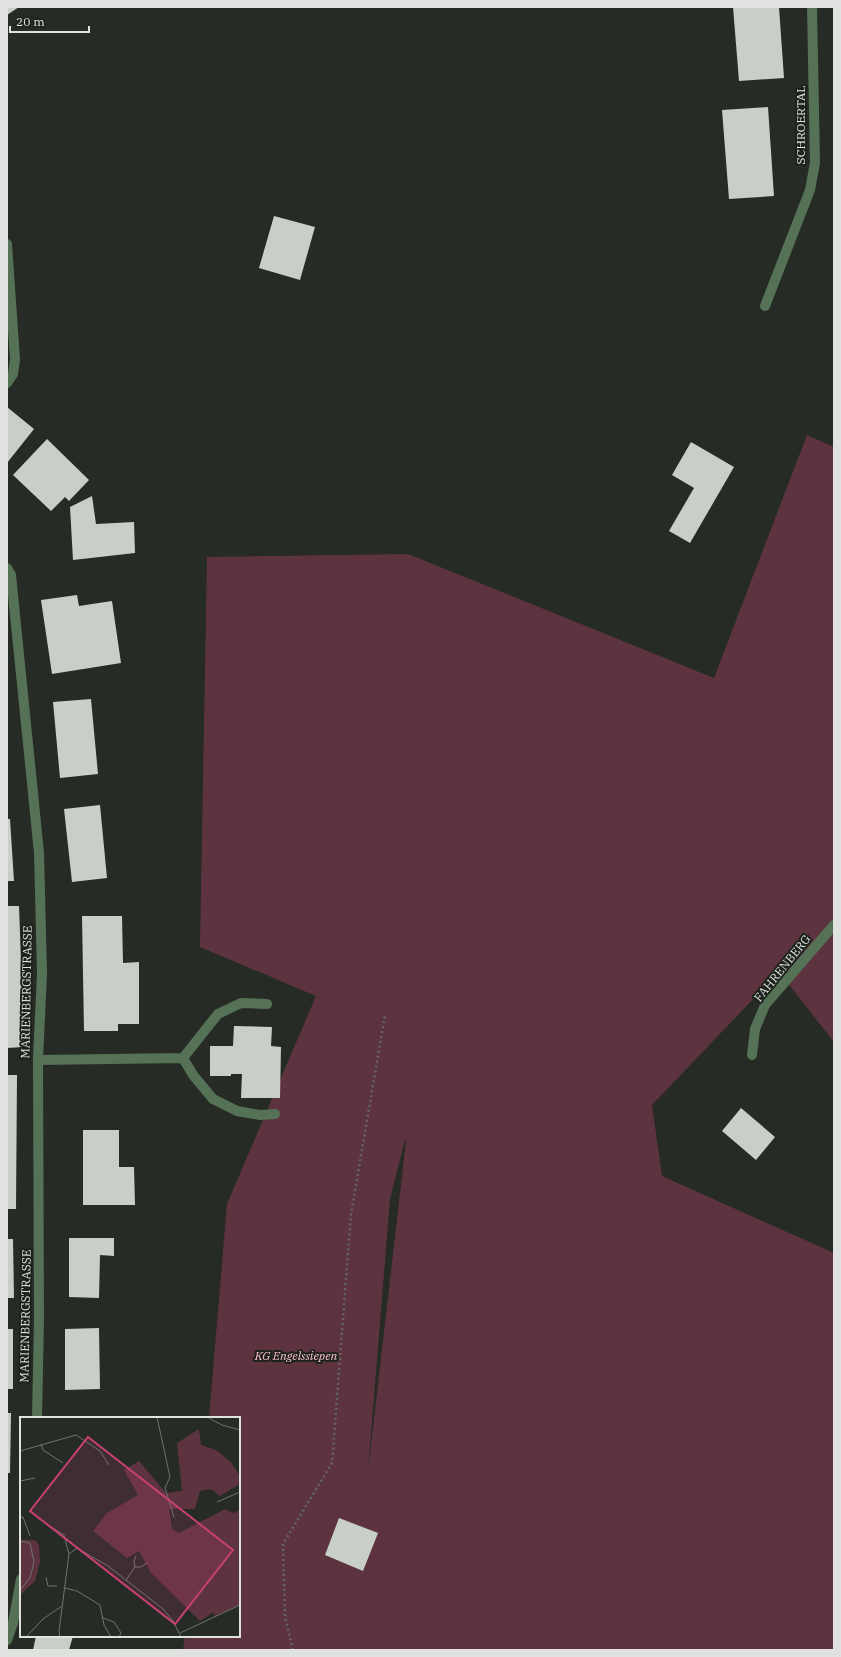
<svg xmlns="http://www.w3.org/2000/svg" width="841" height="1657" viewBox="0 0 841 1657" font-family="'IBM Plex Serif',serif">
  <rect width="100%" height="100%" fill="#262b26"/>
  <!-- green -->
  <path fill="#5d3340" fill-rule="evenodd" d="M807,435L834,447V1042L779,972L652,1105L662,1176L834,1253V1650H183L185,1636H239V1418H209L227,1204L316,996L200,947L207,557L408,554L714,678ZM405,1140L406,1141L368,1471L390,1199Z"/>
  <!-- building -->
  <path fill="#c8cfc8" d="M7,7H19L7,15Z
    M733,7H779L784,78L739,81Z
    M768,107L774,196L729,199L722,110Z
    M274,216L315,227L300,280L259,268Z
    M7,407L34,429L7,463Z
    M47,439L89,480L69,501L65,497L51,511L13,475Z
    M691,442L734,467L690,543L669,531L694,488L672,475Z
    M92,496L96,524L134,522L135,553L73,560L70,507Z
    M77,595L79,606L112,601L121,663L52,674L41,600Z
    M91,699L98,774L60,778L53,702Z
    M100,805L107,878L72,882L64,809Z
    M7,819H10L14,881H7Z
    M7,906H19L24,1047L7,1048Z
    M82,916H122L123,963L139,962V1024H118V1031H84Z
    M234,1026L272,1027L271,1046L281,1047L280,1098H241L242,1074H231V1076H210V1046H233Z
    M7,1075H17L16,1209H7Z
    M741,1108L775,1137L756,1160L722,1131Z
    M83,1130H119V1167H134L135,1205H83Z
    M69,1238H114V1256L100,1255L99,1298L69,1297Z
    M7,1239H13L14,1298H7Z
    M99,1328L100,1389L65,1390V1329Z
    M7,1329H13V1389H7Z
    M7,1413H11L10,1473H7Z
    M339,1518L378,1533L363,1571L325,1555Z
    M36,1636H73L69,1650H33Z"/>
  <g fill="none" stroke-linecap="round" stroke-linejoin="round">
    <!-- path -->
    <path stroke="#636763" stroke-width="2.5" stroke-dasharray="2 3" stroke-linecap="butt" d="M293,1650L285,1617L283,1544L332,1463L351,1214L385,1015"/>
    <!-- minor -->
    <path stroke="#557256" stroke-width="10" d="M7,244L15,359L13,374L7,383
      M765,306L810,190L815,163L812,7
      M7,568L11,575L39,853L42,973L38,1060L39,1319L37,1418
      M752,1055L755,1029L765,1005L834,925
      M183,1058L193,1075L213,1099L237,1111L260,1115L275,1114
      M38,1060L183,1058L218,1014L241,1003L267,1004
      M7,1640L13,1623L21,1579"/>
  </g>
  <g text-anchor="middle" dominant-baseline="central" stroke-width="4" stroke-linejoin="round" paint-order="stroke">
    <!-- street labels -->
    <g font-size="12" fill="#dfe2df" stroke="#1d221d">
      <text transform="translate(800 125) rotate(-90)">SCHROERTAL</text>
      <text transform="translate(782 968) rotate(-51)">FAHRENBERG</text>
      <text transform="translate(26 992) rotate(-89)">MARIENBERGSTRASSE</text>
      <text transform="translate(25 1316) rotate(-89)">MARIENBERGSTRASSE</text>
    </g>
    <!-- park labels -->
    <g font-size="12" font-style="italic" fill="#fec0d0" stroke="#1d221d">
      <text x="296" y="1355">KG Engelssiepen</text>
    </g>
  </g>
  <!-- overview -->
  <g transform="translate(20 1417)">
    <rect width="220" height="220" fill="#262b26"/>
    <path d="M179,12L181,28L196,33L210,44L220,59V67L200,79L191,72L180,74L175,92H149L152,112L159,116L205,92L213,96L220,93V188L194,199V195L180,204L131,156L119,134L107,141L73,114L87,96L118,78L104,53L119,44L146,76L162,74L157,26ZM0,123H15L19,128L20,145L15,164L0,178Z" fill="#5d3340"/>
    <path fill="none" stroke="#707470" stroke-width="1" d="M137,0L150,60L145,71L154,100M187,0L202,8L220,13M21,27L23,33L43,46M0,34L56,18L80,34L89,48M0,64L15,61M197,85L220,75M0,100H3L10,119M28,108L44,118L49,137M0,124L10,126L14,145L10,161L1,172L0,168M115,150H121L127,146M26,160L28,169H37M106,163L115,150L114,144L116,139M45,171L57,174L80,188L84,208L91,220M83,201L94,205L101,216L99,220M160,216L220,188M6,220L23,202L42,189M40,220L39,214L49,137L57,131L88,149L143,192L153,204L161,220"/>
    <path fill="#c84075" fill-opacity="0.15" stroke="#c84075" stroke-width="2" d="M68,20L213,133L155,207L10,94Z"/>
    <rect width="220" height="220" fill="none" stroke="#dfe2df" stroke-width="2"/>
  </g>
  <!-- border -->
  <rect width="841" height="1657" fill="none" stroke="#dfe2df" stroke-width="16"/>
  <!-- scale -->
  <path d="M10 26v6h79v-6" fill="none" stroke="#dfe2df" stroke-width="2"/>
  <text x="16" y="26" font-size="12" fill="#dfe2df" stroke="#1d221d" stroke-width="3" paint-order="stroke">20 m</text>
</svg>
